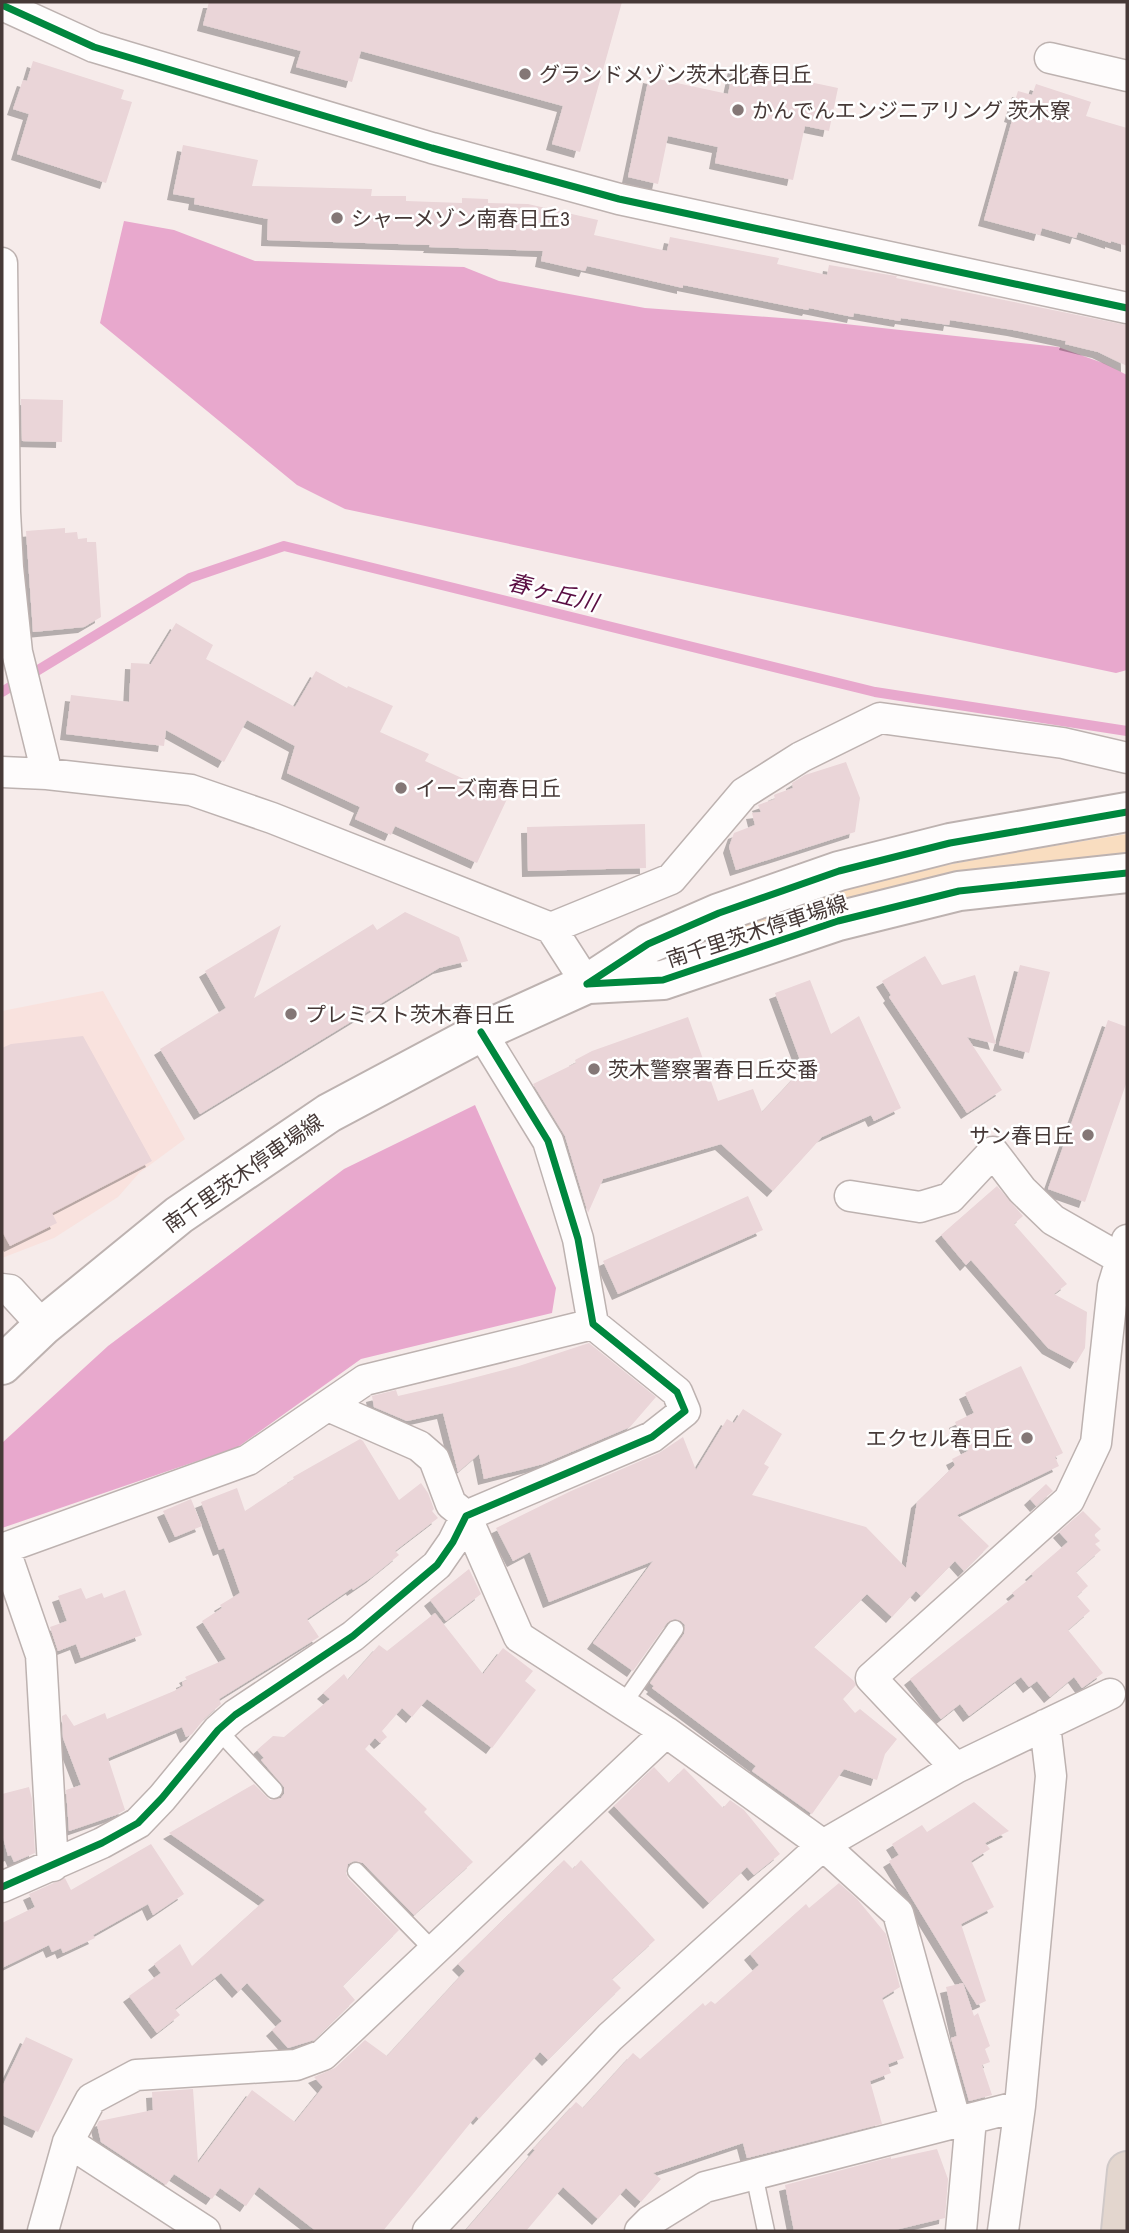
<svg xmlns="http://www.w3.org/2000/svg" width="1129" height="2233" viewBox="0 0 1129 2233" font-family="'Archivo Narrow','Noto Sans JP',sans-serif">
  <defs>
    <filter id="shadow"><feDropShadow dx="-6" dy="6" stdDeviation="0" flood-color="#0004"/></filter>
  </defs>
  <rect width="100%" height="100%" fill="#f6ebea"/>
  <!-- built -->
  <path fill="#f9e2de" d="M103,991L185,1139L139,1173L118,1197L54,1238L2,1258V1011Z"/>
  <!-- green -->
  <path fill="#f9ddc0" d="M1127,834V858L925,884L803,911L697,944L694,941C729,928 763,914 799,903C905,868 1017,852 1127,834Z"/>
  <!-- water -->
  <path fill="#e8a8cd" d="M124,221L174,230L255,261L464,267L499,281L645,308L808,320L1058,347L1103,363L1127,375V670L1116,673L345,509L297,485L100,323Z
    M475,1105L556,1288L552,1313L361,1359L238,1447L2,1528V1443L108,1346L344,1169Z"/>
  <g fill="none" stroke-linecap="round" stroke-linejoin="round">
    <!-- stream -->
    <path stroke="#e8a8cd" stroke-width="10" d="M2,692L190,578L284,546L875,692L1127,731"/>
  </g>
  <!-- building -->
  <path fill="#ead5d8" filter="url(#shadow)" d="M209,2H622L580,152L552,144L563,106L361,51L352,82L296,67L301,51L203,25Z
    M33,61L124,90L121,99L132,102L106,183L17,154L29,114L13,109L23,80L27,81Z
    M734,66L838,88L829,131L805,126L793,180L715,163L718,147L668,136L658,184L628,177L649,77L728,94Z
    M1036,84L1091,102L1086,116L1127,128V246L1111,241V243L1078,232L1076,238L1042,228L1040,235L984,220L1013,117L1010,116L1018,91L1032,95Z
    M183,145L258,160L252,186L372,189L371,196H406V201L462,203V198L488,199V203L528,204L598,220L594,235L667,251L670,237L779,258L777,264L827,275L829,265L890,275L897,276L896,278L1126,325L1127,366L1098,352L1065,344L1066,341L1013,330L950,320L949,325L901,318L900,321L854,313L853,317L809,308L808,310L683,285V288L587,266L585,271L541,261L543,251L429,247L430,245L267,240L268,219L194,204L195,198L173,194Z
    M21,399L63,400L62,442L22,441Z
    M65,528V533L77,532L78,539L87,538V542H96L101,617L84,627L33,632L26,531Z
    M176,623L213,645L206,659L295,707L316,671L347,688L348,686L393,706L380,732L429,754L425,761L507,799L477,863L395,826L391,835L355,819L360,807L287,773L295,746L247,720L224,762L166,730L164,746L66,734L71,695L129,702L131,663L151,664Z
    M846,762L860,798L855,832L736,870L729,847L734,833L755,825L752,813L761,812L758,805L775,799L774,795L776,794L793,788L792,783L805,775Z
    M645,824L646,868L528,871L527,827Z
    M405,912L459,937L468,961L439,968L200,1114L160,1049L226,1008L205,971L281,925L254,998L373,924L377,930Z
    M925,956L942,985L975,975L996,1044L967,1037L1002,1090L967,1113L889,997L891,995L882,981Z
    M1020,965L1050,972L1029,1053L999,1045Z
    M810,980L831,1034L859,1016L901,1108L874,1121L871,1115L822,1137L773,1191L721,1144L603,1179L588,1213L565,1136L533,1084L576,1063L575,1060L592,1051L688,1017L718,1101L753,1089L762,1112L803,1068L775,993Z
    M1108,1020L1127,1027V1081L1085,1202L1048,1189Z
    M83,1036L152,1161L52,1213L57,1223L10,1246L2,1231V1048L11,1044Z
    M997,1186L1023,1216L1014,1224L1067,1284L1054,1294L1087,1312L1085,1348L1076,1363L1048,1348L971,1260L966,1265L941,1235Z
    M748,1196L763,1230L618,1294L603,1261Z
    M589,1343L656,1397L630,1427L543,1464L484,1479L479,1454L458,1472L443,1413L407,1421L374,1407L372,1396L396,1390L398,1396L450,1384L519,1366Z
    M1021,1366L1063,1453L1055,1457L1059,1466L957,1515L989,1546L964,1571L955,1561L921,1596L916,1591L892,1617L867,1594L814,1647L854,1681L856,1685L843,1699L855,1713L860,1709L897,1739L885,1754L877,1780L844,1769L812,1814L752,1771L756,1766L652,1688L654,1686L650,1683L684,1634L685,1625L681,1621L675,1619L667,1623L633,1671L593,1643L653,1561L549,1602L530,1552L513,1561L496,1528L571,1491L659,1453L683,1437L696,1470L727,1419L734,1423L743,1409L782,1434L764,1464L769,1467L752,1495L866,1527L906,1568L917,1502L955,1465L952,1459L968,1451L955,1422L974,1413L965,1393Z
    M360,1439L363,1441L399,1500L421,1483L428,1493L434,1509L432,1511L438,1518L395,1551L399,1555L372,1577L353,1590L352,1588L307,1619L319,1637L219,1699L221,1704L204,1719L192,1734L186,1737L182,1727L108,1758L125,1810L116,1815L69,1831L66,1790L81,1785L63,1738L62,1716L66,1714L74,1726L105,1713L107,1719L174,1691L183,1686L182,1682L187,1680L185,1677L226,1659L202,1621L222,1608L220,1605L240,1593L224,1548L219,1550L201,1502L237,1488L245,1511L294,1479L293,1477Z
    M1046,1484L1053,1491L1036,1506L1030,1499Z
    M191,1499L202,1526L175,1537L163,1511Z
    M1083,1511L1101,1529L1094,1535L1100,1541L1095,1544L1101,1550L1076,1572L1088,1586L1077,1596L1090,1611L1068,1630L1103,1673L1082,1688L1074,1677L1050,1697L1037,1681L1029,1687L1021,1677L969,1716L960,1704L941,1719L910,1679L1015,1596L1012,1593L1033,1576L1031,1574L1068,1542L1059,1532Z
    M469,1569L481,1594L446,1621L430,1600Z
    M81,1588L86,1599L102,1593L104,1598L125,1590L142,1635L81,1658L76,1644L58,1651L50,1627L67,1621L58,1596Z
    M435,1613L483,1674L503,1648L533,1671L525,1681L536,1690L492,1748L427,1699L412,1717L402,1708L382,1731L387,1737L380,1743L375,1738L365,1749L427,1809L424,1812L473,1862L414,1915L363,1863L354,1861L348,1864L346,1873L348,1878L399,1930L343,1986L355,2000L314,2040L288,2048L272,2030L282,2021L247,1983L238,1992L221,1973L175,2009L180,2015L157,2033L129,1996L161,1973L154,1964L180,1944L192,1966L265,1900L169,1833L254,1784L270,1800L281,1798L284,1794V1787L261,1760L264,1758L257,1750L273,1736L284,1737L330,1699L323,1693L344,1674L348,1680L379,1645L387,1651Z
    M654,1767L669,1783L684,1768L723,1808L730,1800L744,1810L780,1854L754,1875L747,1867L709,1903L614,1806Z
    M29,1787L32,1799L35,1853L14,1862L11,1855L8,1856L2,1834V1794Z
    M974,1802L1009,1831L985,1843L990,1849L971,1861L994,1907L961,1924L986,2001L977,2005L889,1861L899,1855L892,1844L922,1825L927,1832Z
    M151,1844L184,1894L153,1915L148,1904L93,1935L95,1938L63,1953L61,1948L52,1952L49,1945L2,1968V1923L35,1907L29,1894L65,1878L71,1890Z
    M564,1860L573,1869L581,1860L655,1940L612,1979L621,1988L591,2017L548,2060L540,2052L479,2119L476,2116L383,2231H316L259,2187L246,2206L220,2188L212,2199L174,2174L166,2185L101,2142L97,2125L99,2121L153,2110L152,2092L193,2089L198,2163L252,2090L295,2122L323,2087L314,2077L335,2068L365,2040L387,2056L465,1971L458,1964Z
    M839,1883L857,1899L886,1934L900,1987L882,1998L904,2058L888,2064L891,2073L870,2081L882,2124L747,2158L743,2143L653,2173L661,2179L641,2202L626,2188L598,2219L563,2187L526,2231H465L535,2150L533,2149L576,2102L583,2108L633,2053L640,2059L703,2003L705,2006L711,2001L715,2004L759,1965L750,1954L806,1904L809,1908Z
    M963,1983L974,2016L978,2013L990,2046L985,2049L990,2062L982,2065L992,2095L969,2101L951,2038L957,2036L946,1987Z
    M26,2037L73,2059L38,2132L2,2115V2087Z
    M937,2149L948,2179L945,2218L891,2231H794L785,2185L891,2157V2159Z"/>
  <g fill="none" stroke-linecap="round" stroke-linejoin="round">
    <!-- service casing -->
    <g stroke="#bdb2b0" stroke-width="19">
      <path id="service" d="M623,1704L675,1629
        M218,1730L274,1790
        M356,1871L435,1952
        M754,2174L766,2231"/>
    </g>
    <!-- minor casing -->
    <g stroke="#bdb2b0" stroke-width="33">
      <path id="minor" d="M2,5L94,47L432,148L619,199L1127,308
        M1050,58L1127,76
        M2,263L5,512L8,567L17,652L47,774
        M2,772L47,774L191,790L272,818L551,928L587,984
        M551,928L671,879L744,793L801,757L880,718L1063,743L1127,758
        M850,1196L920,1207L950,1198L993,1152L1022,1190L1053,1220L1121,1259
        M2,1289L10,1290L43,1326
        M328,1406L419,1446L434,1459L451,1504L466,1516L519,1637L666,1732L823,1845L898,1913L956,2123
        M4,1548L41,1655L53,1866
        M2,1549L248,1460L365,1380L593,1324
        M956,1768L871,1678L1069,1500L1096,1443L1113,1286L1127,1240
        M2,1887L102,1843L138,1823L162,1798L218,1730L235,1715L353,1636L437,1565L453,1542L466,1516L652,1437L685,1411L677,1392L593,1324L578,1239L548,1141L481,1032
        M68,2142L205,2231
        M43,2231L68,2142L91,2099L136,2075L296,2065L323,2055L666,1732
        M428,2231L610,2037L823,1845L956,1768L1110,1694
        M640,2231L650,2221L705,2187L1020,2106
        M961,2231L971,2119
        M1003,2231L1020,2106L1051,1776L1045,1725"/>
    </g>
    <!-- secondary casing -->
    <g stroke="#bdb2b0" stroke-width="42">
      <path id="secondary" d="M589,984L663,980L838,921L959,891L1127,873
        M2,1365L43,1326L179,1215L329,1113L481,1032L587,984L648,944L719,913L839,871L950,843L1127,812"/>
    </g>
    <!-- motorway casing -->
    <g stroke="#d0c9c8" stroke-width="42">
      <path id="motorway" d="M1121,2231L1127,2171"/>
    </g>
    <!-- service -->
    <use href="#service" stroke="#fefcfc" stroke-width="16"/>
    <!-- minor -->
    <use href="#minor" stroke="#fefcfc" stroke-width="30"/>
    <!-- secondary -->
    <use href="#secondary" stroke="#fefcfc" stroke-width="38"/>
    <!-- motorway -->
    <use href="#motorway" stroke="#e3d6ce" stroke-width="38"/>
    <!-- cycleway casing -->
    <g stroke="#fff" stroke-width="11">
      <path id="cycleway" d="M2,5L94,47L432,148L619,199L1127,308
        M587,984L648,944L719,913L839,871L950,843L1127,812
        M587,984L663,980L838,921L959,891L1127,873
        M2,1887L102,1843L138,1823L162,1798L218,1730L235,1715L353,1636L437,1565L453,1542L466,1516L652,1437L685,1411L677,1392L593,1324L578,1239L548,1141L481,1032"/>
    </g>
    <!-- cycleway -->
    <use href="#cycleway" stroke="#00873e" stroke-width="7"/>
  </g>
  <!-- markers -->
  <g fill="#847776" stroke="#fff" stroke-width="2.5">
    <circle cx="525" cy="74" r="7"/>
    <circle cx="738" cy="110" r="7"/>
    <circle cx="337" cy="218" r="7"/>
    <circle cx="401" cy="788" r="7"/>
    <circle cx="291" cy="1014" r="7"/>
    <circle cx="594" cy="1069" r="7"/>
    <circle cx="1088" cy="1135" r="7"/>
    <circle cx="1027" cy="1438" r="7"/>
  </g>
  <g text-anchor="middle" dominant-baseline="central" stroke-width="5" stroke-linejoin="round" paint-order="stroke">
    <!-- poi labels -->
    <g font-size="21" fill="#463937" stroke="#fff" text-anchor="start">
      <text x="539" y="74">グランドメゾン茨木北春日丘</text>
      <text x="752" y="110">かんでんエンジニアリング 茨木寮</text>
      <text x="351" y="218">シャーメゾン南春日丘3</text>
      <text x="415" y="788">イーズ南春日丘</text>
      <text x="305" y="1014">プレミスト茨木春日丘</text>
      <text x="608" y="1069">茨木警察署春日丘交番</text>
      <text x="1074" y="1135" text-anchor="end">サン春日丘</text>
      <text x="1013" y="1438" text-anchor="end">エクセル春日丘</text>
    </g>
    <!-- street labels -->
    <g font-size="21" fill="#463937" stroke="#fff">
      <text transform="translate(757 931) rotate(-18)">南千里茨木停車場線</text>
      <text transform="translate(243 1173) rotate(-35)">南千里茨木停車場線</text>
    </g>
    <!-- water labels -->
    <g font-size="23" font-style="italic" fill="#590d42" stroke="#fff">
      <text transform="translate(553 592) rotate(14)">春ヶ丘川</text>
    </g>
  </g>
  <!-- border -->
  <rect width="1129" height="2233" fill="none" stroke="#463937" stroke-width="7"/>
</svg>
